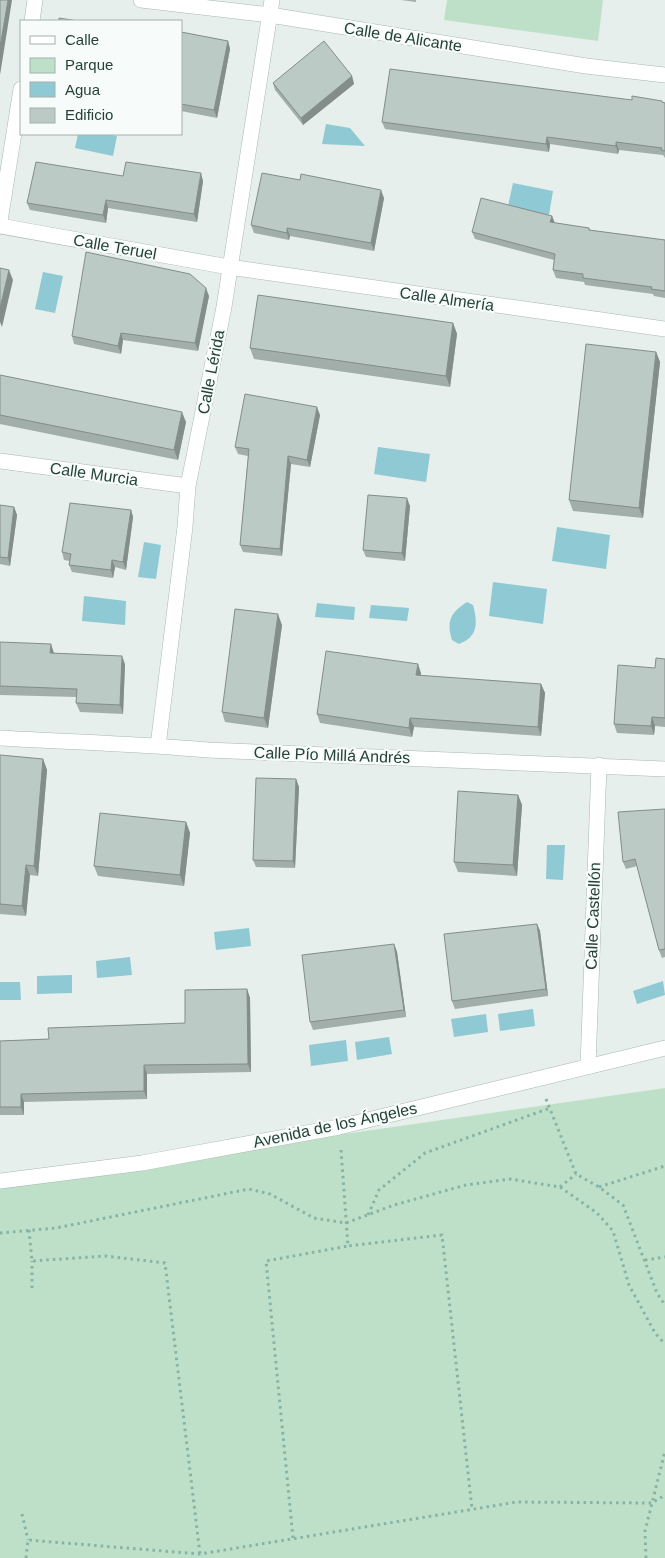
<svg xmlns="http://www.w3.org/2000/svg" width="665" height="1558" viewBox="0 0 665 1558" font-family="Arial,sans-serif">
  <rect width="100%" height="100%" fill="#e6efeb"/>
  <!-- green -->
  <path fill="#bfe0c8" d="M447,0H603L598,41L444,20Z
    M665,1088V1558H0V1186L142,1163Z"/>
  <!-- water -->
  <path fill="#8ec9d4" d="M326,124L350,128L365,146L322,144Z
    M78,134H106L117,136L113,156L75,148Z
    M513,183L553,191L549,215L508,206Z
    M43,272L63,276L55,313L35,309Z
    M378,447L430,454L426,482L374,474Z
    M557,527L610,535L606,569L552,561Z
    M144,542L161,545L156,579L138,577Z
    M493,582L547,589L543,624L489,616Z
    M84,596L126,601L125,625L82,621Z
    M467,602L473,605C478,623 478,637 459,644L452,640C446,621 451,612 467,602Z
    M317,603L355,607L354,620L315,617Z
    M371,605L409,608L407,621L369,618Z
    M547,845H565L563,880L546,879Z
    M249,928L251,946L216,950L214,932Z
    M130,957L132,975L97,978L96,961Z
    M72,975V993L37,994V976Z
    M663,981L665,995L637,1004L633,991Z
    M0,982H20L21,1000H0Z
    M533,1009L535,1026L500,1031L498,1014Z
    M486,1014L488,1032L454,1037L451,1019Z
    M389,1037L392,1054L357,1060L355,1042Z
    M346,1040L348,1061L311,1066L309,1045Z"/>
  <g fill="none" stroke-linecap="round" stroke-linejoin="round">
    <!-- street casing -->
    <g stroke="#a8b8b2" stroke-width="16">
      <path id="street" d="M141,0L270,15L586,66L665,75
        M32,21L35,0
        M0,221L21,89
        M0,226L229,267L665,329
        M0,461L188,486
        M0,738C69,742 139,744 208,750L665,769
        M158,746L185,527L188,486L224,307L272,0
        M588,1066L599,765
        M0,1181L142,1163L339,1127L665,1048"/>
    </g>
    <!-- path -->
    <path stroke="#86b3a5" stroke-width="3" stroke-dasharray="2.5 4" stroke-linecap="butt" d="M546,1099L576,1174L599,1187L623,1205L657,1293L665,1305
      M341,1150L348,1246L442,1235L472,1509
      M560,1187L576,1174
      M599,1187L665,1166
      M368,1215L379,1190L425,1153L550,1108
      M29,1230L32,1261L105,1256L165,1263L200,1554
      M0,1233L56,1228L249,1189L270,1194L314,1218L346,1223L394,1205L466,1185L510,1179L560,1187L597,1213L613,1231L629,1285L655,1333L665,1344
      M645,1260L665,1257
      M32,1288V1261
      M22,1514L28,1540
      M293,1538L266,1261L348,1246
      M26,1558L28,1540L200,1554L517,1502L652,1503L665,1495
      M646,1558L645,1531L665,1451"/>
    <!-- street -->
    <use href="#street" stroke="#fff" stroke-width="15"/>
  </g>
  <!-- wall -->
  <path fill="#a1aea9" d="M401,0H416V2Z
    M181,32L228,41L230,49L217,118L181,111Z
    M352,76L354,84L303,125L275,90L273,83Z
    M632,100L662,101V102L665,103V158L663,155L619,150L618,154L550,144L549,152L385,129L382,122Z
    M123,176L203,181L197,222L108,208L106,223L30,210L27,203Z
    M384,198L374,251L290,236L289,240L254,233L251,225Z
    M552,216L555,223L589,228L590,230L665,240V298L654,296L653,294L585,285L584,282L556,278L553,270L554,260L475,239L472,232Z
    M209,296L198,351L123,340L121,354L74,344L72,336Z
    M453,323L457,334L450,387L254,359L250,348Z
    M656,352L660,362L643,518L573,511L569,500Z
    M0,375L186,422L178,460L0,424Z
    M320,415L310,467L291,464L282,556L243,552L240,545L248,456L238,454L235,447Z
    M0,505L14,507L17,515L10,566L0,564Z
    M410,506L405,561L366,557L363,550Z
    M131,510L133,517L126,570L115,567L113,578L72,572L69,565L70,561L64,560L62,552Z
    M282,625L268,728L225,722L222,712Z
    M0,642L54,653L125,664L123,714L80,712L76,703L77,697L0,695Z
    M665,659V727L655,726L654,735L617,733L614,724L655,668Z
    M421,673V676L541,684L545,693L541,736L414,727L412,737L320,723L317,714Z
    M0,755L43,759L47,770L38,876L30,875L26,916L0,914Z
    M296,779L299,787L295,868L256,867L253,860Z
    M518,795L522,805L517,876L458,872L454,862Z
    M665,809V957L662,958L659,950L637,866L626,869L623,862Z
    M186,822L190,833L184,886L98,876L94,866Z
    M537,924L540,931L548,996L455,1009L452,1001Z
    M394,944L397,952L406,1017L313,1030L310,1022Z
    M247,989L250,998L251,1072L147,1074V1099L24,1102V1115H0V1041L49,1039L185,1023Z"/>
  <!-- shaded-wall -->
  <path fill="#838d89" d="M8,0H12L0,75V47Z
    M228,41L230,49L217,118L214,110Z
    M352,76L354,84L303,125L301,118Z
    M547,137L550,144L549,152L546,144Z
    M616,142L619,150L618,154L616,146Z
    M201,173L203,181L197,222L194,214Z
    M381,190L384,198L374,251L371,243Z
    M106,200L108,208L106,223L103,215Z
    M552,216L555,224L550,222Z
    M287,228L290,236L289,240L287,233Z
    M9,270L13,280L2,327L0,322V308Z
    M206,288L209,296L198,351L195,343Z
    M453,323L457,334L450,387L446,376Z
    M121,333L123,340L121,354L118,346Z
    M656,352L660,362L643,518L639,508Z
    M317,407L320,415L310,467L307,460Z
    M182,412L186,422L178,460L174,450Z
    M288,456L291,464L282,556L280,549Z
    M407,498L410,506L405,561L402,553Z
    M14,507L17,515L10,566L8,558Z
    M131,510L133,517L126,570L123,562Z
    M112,560L115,567L113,578L111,570Z
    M278,614L282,625L268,728L264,718Z
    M51,644L54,653V662L50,653Z
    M122,656L125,664L123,714L120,705Z
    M418,664L421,673L420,684L416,675Z
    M541,684L545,693L541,736L538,727Z
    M652,717L655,726L654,735L651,726Z
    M410,718L414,727L412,737L409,728Z
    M43,759L47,770L38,876L34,866Z
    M296,779L299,787L295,868L293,861Z
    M518,795L522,805L517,876L513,865Z
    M186,822L190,833L184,886L180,875Z
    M26,865L30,875L26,916L22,906Z
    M537,924L540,931L548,996L546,989Z
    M394,944L397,952L406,1017L404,1010Z
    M247,989L250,998L251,1072L248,1064Z
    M144,1065L147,1074V1099L144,1091Z
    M21,1094L24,1102V1115L21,1107Z"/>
  <!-- building -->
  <path fill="#bbcac4" stroke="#838d89" d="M0,0H8L0,47Z
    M59,18L78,21H59Z
    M181,32L228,41L214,110L181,104Z
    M324,41L352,76L301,118L273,83Z
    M390,69L632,100V96L662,101V102L665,103V151L661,150L662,148L616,142V146L547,137L546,144L382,122Z
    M36,162L123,176L126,162L201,173L194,214L106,200L103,215L27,203Z
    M262,173L300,180L301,174L381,190L371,243L287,228V233L251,225Z
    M481,198L552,216L550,222L589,228V230L665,240V291L651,289L652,287L583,278V274L553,270L555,254L472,232Z
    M86,252L190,274L206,288L195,343L121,333L118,346L72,336Z
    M0,268L9,270L0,308Z
    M258,295L453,323L446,376L250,348Z
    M586,344L656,352L639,508L569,500Z
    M0,375L182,412L174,450L0,415Z
    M245,394L317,407L307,460L288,456L280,549L240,545L249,449L235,447Z
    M368,495L407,498L402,553L363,550Z
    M70,503L131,510L123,562L112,560L111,570L69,565L71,554L62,552Z
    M0,505L14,507L8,558L0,557Z
    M235,609L278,614L264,718L222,712Z
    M0,642L51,644L50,653L122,656L120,705L76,703L77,689L0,686Z
    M326,651L418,664L416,675L541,684L538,727L410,718L409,728L317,714Z
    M656,658L665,659V718L652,717L651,726L614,724L618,665L655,668Z
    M0,755L43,759L34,866L26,865L22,906L0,904Z
    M256,778L296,779L293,861L253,860Z
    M458,791L518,795L513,865L454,862Z
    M665,809V949L659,950L635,859L623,862L618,812Z
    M100,813L186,822L180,875L94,866Z
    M537,924L546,989L452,1001L444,934Z
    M394,944L404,1010L310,1022L302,955Z
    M247,989L248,1064L144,1065V1091L21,1094V1107H0V1041L49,1039L48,1028L185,1023V990Z"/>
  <g text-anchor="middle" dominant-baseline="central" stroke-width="4.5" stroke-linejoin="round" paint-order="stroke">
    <!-- street labels -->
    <g font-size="16" fill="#24423a" stroke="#f7fbf9">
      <text transform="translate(403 37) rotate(9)">Calle de Alicante</text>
      <text transform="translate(115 247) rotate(10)">Calle Teruel</text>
      <text transform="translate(447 299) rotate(8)">Calle Almería</text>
      <text transform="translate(211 372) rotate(-79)">Calle Lérida</text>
      <text transform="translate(94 474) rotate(8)">Calle Murcia</text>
      <text transform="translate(332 755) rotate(2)">Calle Pío Millá Andrés</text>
      <text transform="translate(593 916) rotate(-88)">Calle Castellón</text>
      <text transform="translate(335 1125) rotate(-12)">Avenida de los Ángeles</text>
    </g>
  </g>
  <!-- legend -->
  <rect x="20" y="20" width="162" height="115" fill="#f7fbf9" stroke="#a3b1ad"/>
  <rect x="30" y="36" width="25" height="8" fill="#ffffff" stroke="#a3b1ad"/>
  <text x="65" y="45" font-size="15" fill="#24423a">Calle</text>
  <rect x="30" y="58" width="25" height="15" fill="#bfe0c8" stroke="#a3b1ad"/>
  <text x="65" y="70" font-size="15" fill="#24423a">Parque</text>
  <rect x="30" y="82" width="25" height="15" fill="#8ec9d4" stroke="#a3b1ad"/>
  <text x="65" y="95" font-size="15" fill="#24423a">Agua</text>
  <rect x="30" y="108" width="25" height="15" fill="#bbcac4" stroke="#a3b1ad"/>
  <text x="65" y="120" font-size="15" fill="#24423a">Edificio</text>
</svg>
